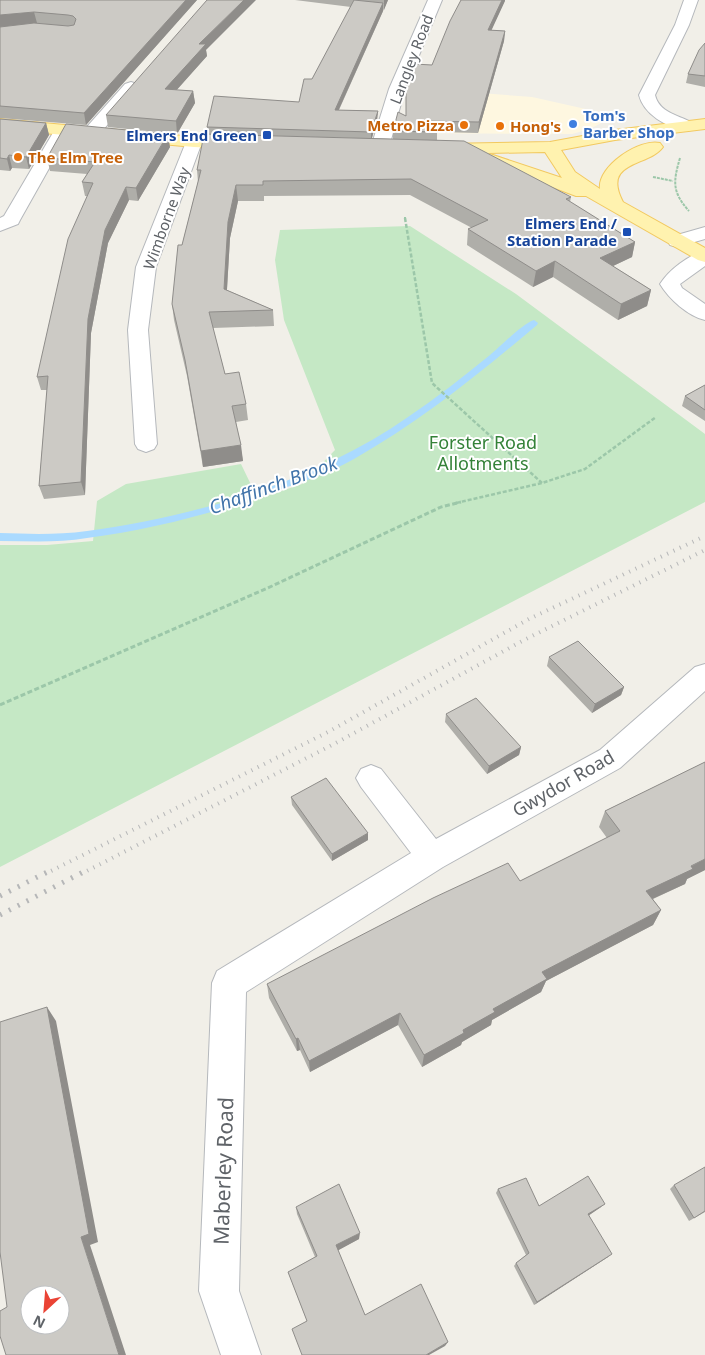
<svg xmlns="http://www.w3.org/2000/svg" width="705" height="1355" viewBox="0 0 705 1355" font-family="'Noto Sans',sans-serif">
  <rect width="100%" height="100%" fill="#f1efe8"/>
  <!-- commercial -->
  <path fill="#fef7e0" d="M413,88L532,97L608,114L603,122L590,129L572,134L404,133Z"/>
  <!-- green -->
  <path fill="#c5e8c5" d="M410,226L516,294L705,434V502L0,867V545H47L93,541L97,501L126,484L241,464L258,499L302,484L335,450L284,320L275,260L280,230Z"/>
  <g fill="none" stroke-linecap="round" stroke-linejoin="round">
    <!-- stream -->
    <path fill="#aadaff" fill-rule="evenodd" d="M534,320L538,323L537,325C479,374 421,421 354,459C328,474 299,483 270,493C211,514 149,530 87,538C58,543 29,541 0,541V533C29,534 58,535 87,531C197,516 317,481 408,417C436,398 463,377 490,355C500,347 522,324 534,320Z"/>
    <!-- minor casing -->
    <g stroke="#b5b8bc" stroke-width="2">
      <path id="minor" d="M428,0H442L405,89L389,147L386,151L380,152L374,151L371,147L389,89Z
        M684,0H698L689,25L655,95C659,112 677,115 691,122L693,126L691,130L685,131C666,126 644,115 639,95L675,25Z
        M131,82L137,84L139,87L137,90L97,137H85L83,133L85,129L125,84Z
        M62,126L68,127L70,131L20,220L18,224L0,231V218L4,216L54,131L56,127Z
        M194,137L200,138L202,142L156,267L148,330L157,444L154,449L146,452L138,449L135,444L128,330L136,267L186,142L188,138Z
        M705,227V239L677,247L670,245L668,241L670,237Z
        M705,251V266L680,284L682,288L705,304V320C688,316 669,299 660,284C669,270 688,255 705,251Z
        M705,664V691L620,768L443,867L246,992L239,1291L261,1355H221L199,1291L212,983L217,971L411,853L361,787L356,778L361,769L371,765L381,769L436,839L600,750L695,667Z"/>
    </g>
    <!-- major casing -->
    <g stroke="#f2c960" stroke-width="2">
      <path id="major" d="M0,119L194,137L240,139L246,140L249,144L246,148L240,149L194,147L0,129Z
        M705,119V129L615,140L561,150L575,172L600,189C597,166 640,138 660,143L663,147C649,167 601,160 623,202L705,248V262L698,260L586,196H576L518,174L475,161L472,157L475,154L437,153L434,149L437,145L443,144L550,142L615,130ZM545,152L562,178L487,153Z"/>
    </g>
    <!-- path-far2 -->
    <path stroke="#9cc7a9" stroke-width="2" stroke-dasharray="3 1" stroke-linecap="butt" d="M680,158C673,182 672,192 689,211
      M653,177L673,181
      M405,217V219"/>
    <!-- path-far1 -->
    <path stroke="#9cc7a9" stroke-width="2.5" stroke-dasharray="4 2" stroke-linecap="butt" d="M405,218L432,383L542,483
      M456,503L542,483L585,469L656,417"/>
    <!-- path -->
    <path stroke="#9cc7a9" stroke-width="3" stroke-dasharray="5 2.5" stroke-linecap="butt" d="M0,705L272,586L441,507L461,502"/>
    <!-- minor -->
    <use href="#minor" fill="#fff" fill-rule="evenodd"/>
    <!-- major -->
    <use href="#major" fill="#fff2af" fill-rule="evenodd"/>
    <!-- rail-far1 -->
    <path stroke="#b6b7b8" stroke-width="4" stroke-dasharray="1 6" stroke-linecap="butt" d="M45,874L328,732L529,619L705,536
      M81,874L334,744L524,640L705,550"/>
    <!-- rail -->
    <path stroke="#b6b7b8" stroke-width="5" stroke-dasharray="2 8" stroke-linecap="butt" d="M0,896L47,872
      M0,915L83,872"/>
  </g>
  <!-- wall -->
  <path fill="#afaea9" d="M0,0H197L86,125L0,118Z
    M295,0H388L339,110L378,111L377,120L372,138L393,139V131L406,115V84L432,65L461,0H505L491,30L505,31L504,41L478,133L437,132V140L571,197L570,202L635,242L632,257L613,266L651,290L647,306L618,320L553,277L533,287L467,245L468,229L472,228L410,195L264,196V201H238L230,238L227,290L273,310L274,326L213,328L225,374L246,404L248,420L236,422L243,461L203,467L187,376L174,320L172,304L182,245L198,182L197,170L208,134L207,127L299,102L312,79L351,7Z
    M705,43V87L686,83L688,74Z
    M206,50L207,56L176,90L193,91L195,103L177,134L108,127L106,115Z
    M0,119L46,123L49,135L29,169L12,168L10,171L0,170Z
    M170,147L138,201L129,200L108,243L91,333L85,495L44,499L39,486L47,390H41L37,377L87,196H85L82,182L87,174L50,171L47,158Z
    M705,385V421L682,406L685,396Z
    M549,657L624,687L621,695L592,713L547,666Z
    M446,714L521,747L519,755L487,774L445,722Z
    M705,762V870L687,879L685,884L653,899L661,910L653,925L546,981L541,992L492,1020L491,1025L462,1042L461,1045L422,1067L398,1025L310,1072L300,1050L297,1051L269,998L267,984L520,881L607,838L599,827L605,811Z
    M291,797L368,840L332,861L292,805Z
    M674,1185L705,1212L689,1221L670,1189Z
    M498,1189L539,1206L601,1207L589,1215L608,1257L534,1305L514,1266L516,1263L526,1255L496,1193Z
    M296,1207L359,1239L338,1250L365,1315L445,1346L307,1321L288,1272L315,1257L297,1214Z"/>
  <!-- shaded-wall -->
  <path fill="#8f8d8a" d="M186,0H197L86,125L84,113Z
    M244,0H256L206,50L207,56L167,101L165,89L199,44Z
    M384,0H388L384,10Z
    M502,0H505V1L487,40L488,30Z
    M383,3V11L335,118V110Z
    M34,12L37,23L0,27V15Z
    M505,31L504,41L478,133L479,122Z
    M193,91L195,103L177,134L176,121Z
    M378,111L377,120L371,141V132Z
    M46,123L49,135L29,169L26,157Z
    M168,134L170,147L138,201L136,188Z
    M9,155L12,168L10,171L7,159Z
    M236,185L238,201L230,238L226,305L224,289L228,222Z
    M126,187L129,200L108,243L91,333L85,495L81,482L88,319L105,230Z
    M635,242L632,257L596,274L600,258Z
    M555,261L553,277L533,287L536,271Z
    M651,290L647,306L618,320L621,304Z
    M241,445L243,461L203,467L201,451Z
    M624,687L621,695L592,713L595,704Z
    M521,747L519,755L487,774L489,766Z
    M368,833V840L332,861V854Z
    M705,859V870L687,879L685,884L639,905L646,891Z
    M661,910L653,925L546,981L541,992L492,1020L491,1025L462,1042L461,1045L422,1067L424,1055L463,1030L542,972Z
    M47,1007L56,1021L98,1242L90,1245L126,1355H119L81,1237Z
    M400,1013L398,1025L310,1072L309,1061Z
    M298,1038L300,1050L297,1051L296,1039Z
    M605,1204L601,1207L585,1218L588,1214Z
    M360,1233L359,1239L337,1251L336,1245Z
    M612,1254L608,1257L534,1305L537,1302Z
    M448,1342L445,1346L429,1355H426Z"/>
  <!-- building -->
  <path fill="#cccac5" stroke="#8f8d8a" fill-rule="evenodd" d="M0,0H186L84,113L0,106V27L34,23L68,26L74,25L76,19L73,16L68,15L34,12L0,15Z
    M207,0H244L199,44H206L165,89L193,91L176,121L106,115Z
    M354,0L383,3L335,110L378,111L371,132L207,127L214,96L299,102L304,79H312Z
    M461,0H502L488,30L505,31L479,122L416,121L437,132L393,131L398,112L406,116V84L414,64L432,65L450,21Z
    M705,43V76L688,74L699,50Z
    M0,119L46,123L26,157L9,155L7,159L0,158Z
    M66,124L168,134L136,188L126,187L105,230L88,319L81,482L39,486L48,376L37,377L68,239L93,183L82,182L95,162L47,158Z
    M204,134L464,141L571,197L566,199L635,242L600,258L651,290L621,304L555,261L536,271L468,229L488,220L411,179L263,181V185H236L228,222L224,289L273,310L209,312L225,374L239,372L246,404L232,406L241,445L201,451L185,360L172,304L178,245H182L201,170H197Z
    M705,385V410L685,396Z
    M578,641L624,687L595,704L549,657Z
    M476,698L521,747L489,766L446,714Z
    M705,762V859L691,866L693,869L646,891L661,910L542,972L547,979L493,1009L495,1012L463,1030L464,1033L424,1055L400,1013L309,1061L298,1038L296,1039L267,984L433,898L508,863L520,881L620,831L605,811Z
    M326,778L368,833L332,854L291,797Z
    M47,1007L89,1234L81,1237L119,1355H6L0,1336V1311L7,1307L0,1252V1022ZM30,1295H60V1325H30Z
    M705,1167V1211L694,1218L674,1185Z
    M588,1176L605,1204L588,1214L612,1254L537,1302L516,1263L529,1253L498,1189L526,1178L539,1206Z
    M339,1184L360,1233L336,1245L365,1315L421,1284L448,1342L426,1355H302L292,1329L307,1321L288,1272L317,1256L296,1207Z"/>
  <!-- markers -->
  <circle fill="#3f7fe0" stroke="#fff" stroke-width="2" cx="573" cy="124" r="5"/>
  <g fill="#e8710a" stroke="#fff" stroke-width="2">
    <circle cx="464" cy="125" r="5"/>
    <circle cx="500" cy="126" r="5"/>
    <circle cx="18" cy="157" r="5"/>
  </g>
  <g fill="#1a4fb4" stroke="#fff" stroke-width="2">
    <rect x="262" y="130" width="10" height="10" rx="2.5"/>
    <rect x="622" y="227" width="10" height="10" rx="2.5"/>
  </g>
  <g text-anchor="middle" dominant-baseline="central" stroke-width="4" stroke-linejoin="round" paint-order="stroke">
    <!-- far-street labels -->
    <g font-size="15" fill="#5f6368" stroke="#fff">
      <text transform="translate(411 59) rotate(-69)">Langley Road</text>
      <text transform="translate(166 218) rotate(-70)">Wimborne Way</text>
    </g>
    <!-- far-shop labels -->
    <g font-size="15" font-weight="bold" fill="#366cbe" stroke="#fff" text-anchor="start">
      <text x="583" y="115">Tom's<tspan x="583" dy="17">Barber Shop</tspan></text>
    </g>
    <!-- far-food labels -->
    <g font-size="15" font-weight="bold" fill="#c56008" stroke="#fff" text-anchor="start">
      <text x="454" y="125" text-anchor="end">Metro Pizza</text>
      <text x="510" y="126">Hong's</text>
      <text x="28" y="157">The Elm Tree</text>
    </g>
    <!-- far-transit labels -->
    <g font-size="15" font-weight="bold" fill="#164399" stroke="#fff" text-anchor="end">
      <text x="257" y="135">Elmers End Green</text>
      <text x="617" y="223">Elmers End /<tspan x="617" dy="17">Station Parade</tspan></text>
    </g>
    <!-- park labels -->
    <g font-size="18" fill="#348238" stroke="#fff">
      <text x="483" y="442">Forster Road<tspan x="483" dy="21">Allotments</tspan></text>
    </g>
    <!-- street labels -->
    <g font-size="18" fill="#5f6368" stroke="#fff">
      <text transform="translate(563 783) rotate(-30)">Gwydor Road</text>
    </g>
    <!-- water labels -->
    <g font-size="19" font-style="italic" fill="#4174aa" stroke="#fff">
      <text transform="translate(273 485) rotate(-20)">Chaffinch Brook</text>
    </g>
    <!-- near-street labels -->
    <g font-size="21" fill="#5f6368" stroke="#fff">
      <text transform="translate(223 1171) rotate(-88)">Maberley Road</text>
    </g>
  </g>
  <!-- north arrow -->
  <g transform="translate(45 1310) rotate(206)"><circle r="24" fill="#ffffff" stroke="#bfc1c3"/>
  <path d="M0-4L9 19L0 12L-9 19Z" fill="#ea4335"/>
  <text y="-8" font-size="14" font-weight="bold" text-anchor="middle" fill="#5f6368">N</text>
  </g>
</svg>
